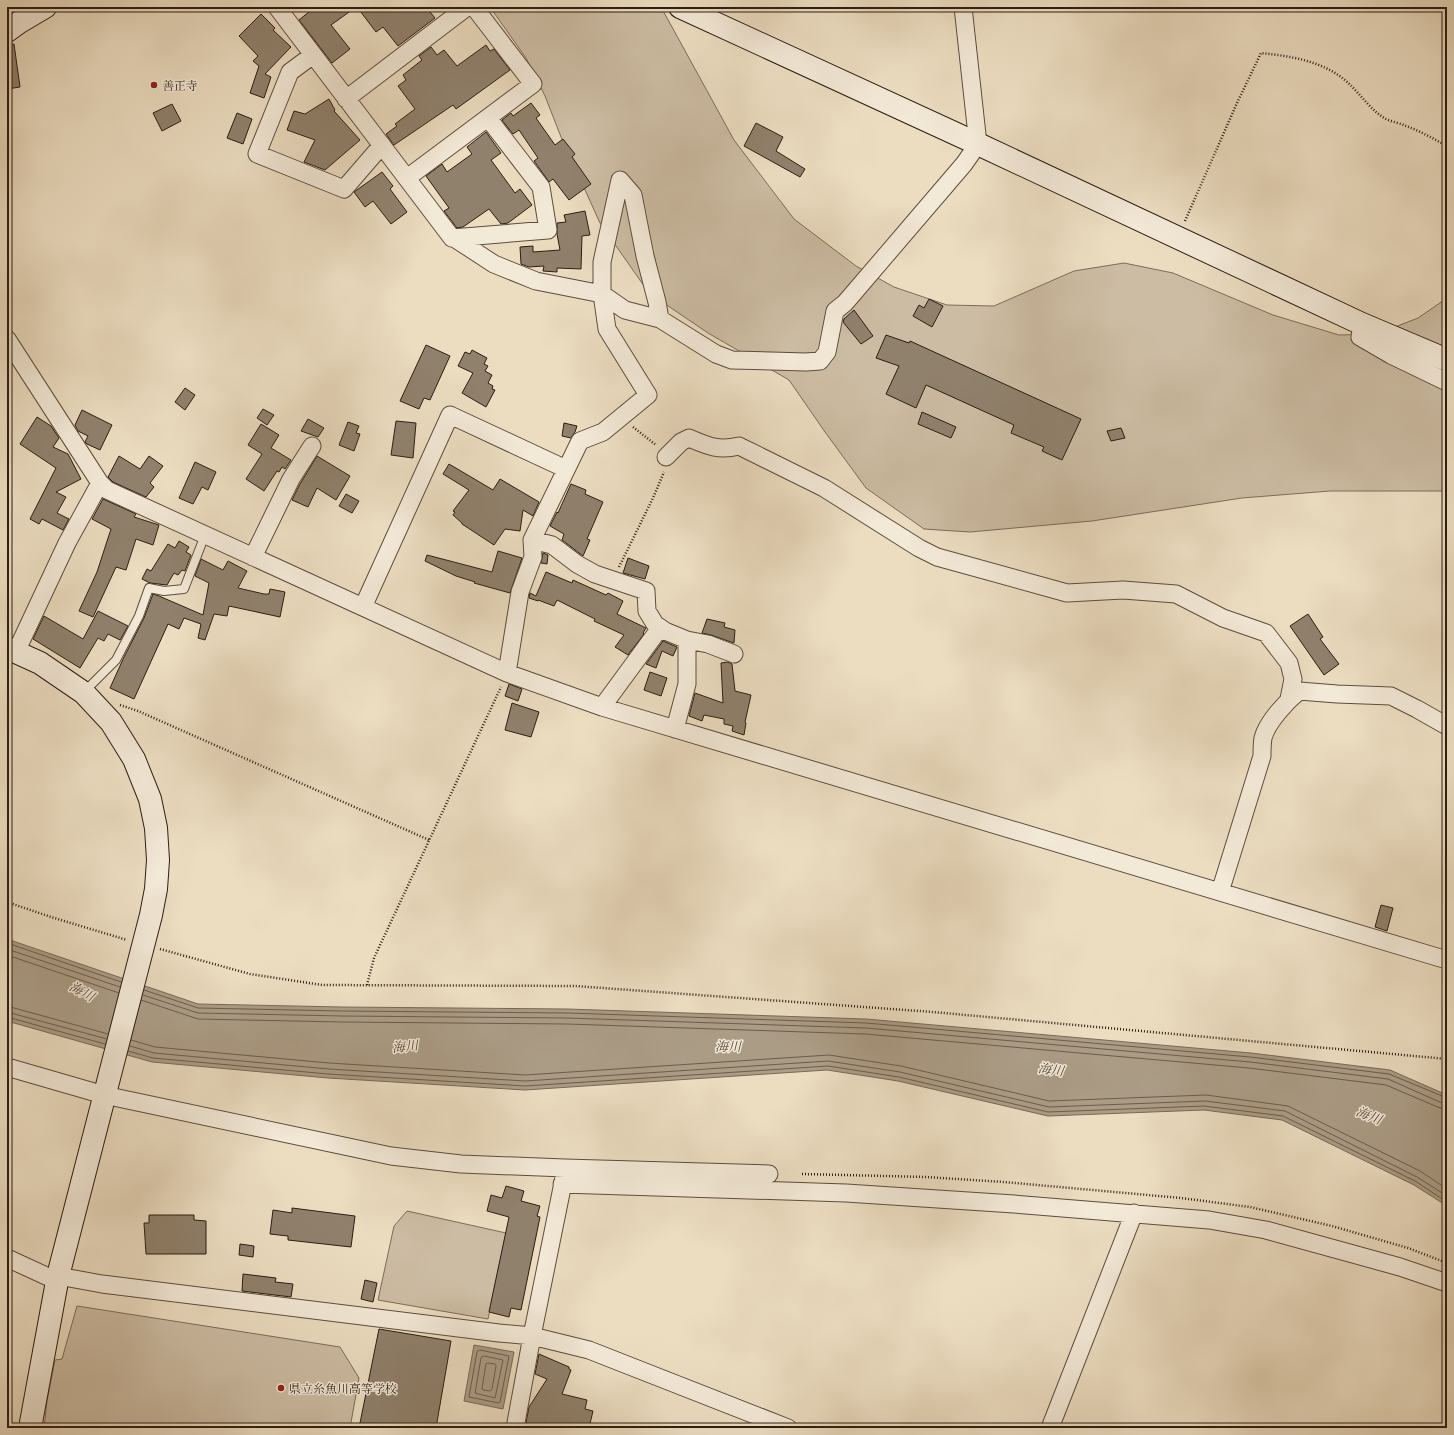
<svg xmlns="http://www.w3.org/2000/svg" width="1454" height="1435" viewBox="0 0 1454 1435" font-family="'Libre Caslon Text','Noto Serif JP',serif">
  <rect width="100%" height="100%" fill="#ecddc1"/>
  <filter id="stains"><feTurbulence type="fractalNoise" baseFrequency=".005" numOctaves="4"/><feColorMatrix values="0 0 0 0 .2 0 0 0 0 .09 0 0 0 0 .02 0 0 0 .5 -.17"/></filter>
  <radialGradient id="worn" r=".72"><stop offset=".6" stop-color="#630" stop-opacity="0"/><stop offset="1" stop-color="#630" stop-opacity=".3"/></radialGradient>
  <!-- green -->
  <path fill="#ccbca3" stroke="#7c6c5a" d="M490,7H661L734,140L794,219L856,266L894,287L947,305L994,306L1074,271L1124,263L1173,273L1273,315L1339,335L1377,334L1418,318L1447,298V491H1330L1242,498L1092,521L970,532L924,529L866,488L825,432L789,380L708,333L649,293L600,223L561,137L545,96L526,58Z
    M407,1211L506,1233L488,1319L378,1300L394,1226Z
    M77,1306L340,1347L359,1378L350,1428H44L47,1401L55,1360L62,1359Z"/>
  <!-- water -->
  <path fill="#ab9c86" stroke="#796958" d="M7,939L198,1004L342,1007L567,1009L866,1019L1251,1053L1390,1070L1447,1095V1206L1414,1185L1282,1120L1204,1110L1048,1116L898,1081L827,1070L525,1090L328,1078L152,1062L7,1021Z
    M474,1345L514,1352L503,1409L464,1401Z"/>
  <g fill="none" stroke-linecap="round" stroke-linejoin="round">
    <!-- shore -->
    <path stroke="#6c5c4c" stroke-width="1" d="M7,943L121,982
      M7,949L120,987
      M7,955L119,993
      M144,990L198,1008L342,1011L567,1013L866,1023L1250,1057L1389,1074L1447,1098
      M143,995L198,1013L342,1016L567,1018L866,1028L1250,1062L1388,1079L1442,1103H1447
      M141,1000L198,1019L341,1022L567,1024L865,1034L1249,1068L1386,1085L1440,1108L1447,1109
      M7,1006L108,1034
      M7,1012L107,1039
      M7,1017L105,1044
      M131,1040L155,1047L329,1063L525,1075L829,1055L901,1066L1049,1101L1206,1095L1288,1106L1420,1171L1447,1189
      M130,1046L154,1053L329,1069L525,1081L828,1061L900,1072L1049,1107L1205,1101L1285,1111L1417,1177L1447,1196
      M128,1051L153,1058L328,1074L525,1086L828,1066L899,1077L1048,1112L1204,1106L1283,1116L1415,1181L1447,1202
      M480,1350L509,1356L500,1402L499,1403L469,1397L477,1352Z
      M484,1356L503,1360L495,1398L475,1393L481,1358Z
      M488,1363L495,1364L496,1366L492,1389L490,1391L483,1390L482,1388L486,1364Z"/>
  </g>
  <!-- building -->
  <path fill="#90816d" stroke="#2d1d12" d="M315,7H356L331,25L350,49L332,63L299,20Z
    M357,7H426L435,18L398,46L383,27L376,32Z
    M261,14L275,28L273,30L291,47L265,74L271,77L264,98L250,93L259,66L253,61L258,56L239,36Z
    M14,44L20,87L7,89V45Z
    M486,45L490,51L494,49L510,70L456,109L453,105L394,145L386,134L397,126L395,124L415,109L398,86L406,80L403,75L422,60L419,56L431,47L437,55L444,50L457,66Z
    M329,99L335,110L334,111L360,140L325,170L304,162L315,140L287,130L294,111L305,114Z
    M531,103L540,115L536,118L555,145L563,139L575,154L572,157L591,184L569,200L553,179L549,182L534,161L538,158L519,130L513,134L502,120L511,113L513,116Z
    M172,104L181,121L162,131L153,113Z
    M237,113L252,119L243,144L227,138Z
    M756,123L783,137L776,151L805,169L800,177L744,146Z
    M486,132L501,153L491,160L515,193L520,189L532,205L508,223L501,224L489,209L463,227L457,228L444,211L449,208L426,176L442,164L447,172L472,154L467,147Z
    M382,172L393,186L390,189L407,212L391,224L373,201L365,207L354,192Z
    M585,211L590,235L582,236L581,269L557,268V272L543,271L544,266L529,267L521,264L520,247L533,246V252L560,250L557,234V223L566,222L564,215Z
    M929,299L943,306L932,327L913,316L919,305L924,308Z
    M854,310L873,336L861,344L843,322L844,319Z
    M886,335L909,343L910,341L1081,419L1062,460L1042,451L1044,447L1011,433L1014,425L926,385L916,408L886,394L899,366L876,358Z
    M426,345L450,356L430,400L424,398L419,409L400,401Z
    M472,350L487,358L484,364L488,366L485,371L492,375L488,383L493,386L492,389L495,390L486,407L462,393L473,373L458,366L465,352L470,354Z
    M185,388L195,395L185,410L175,402Z
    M263,409L274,415L267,425L257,418Z
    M82,410L112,425L100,450L87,444L85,442L88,436L78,431L75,425Z
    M922,412L956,427L951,438L918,424Z
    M37,417L51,426L59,438L53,447L68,454L81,479L56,492L66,497L57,513L69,519L63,530L42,519L39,524L30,519L56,468L20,444Z
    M308,419L324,428L318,437L301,431Z
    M396,421L416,423L413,458L391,455Z
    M348,422L359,426L356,433L360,434L354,451L339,445Z
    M564,423L577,426L575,432L571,438L562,436Z
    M261,424L279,435L271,448L291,460L285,469L282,467L279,472L277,471L264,491L246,479L262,454L248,445Z
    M1121,428L1125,438L1111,441L1107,431Z
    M119,456L140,469L149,456L163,466L150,483L154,487L146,497L113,482L108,477Z
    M317,456L350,476L336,500L317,488L308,507L292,500L300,484Z
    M195,462L216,472L208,490L202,487L193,504L179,498Z
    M449,464L493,490L500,479L539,502L533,516L523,510L520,531L505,529L494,545L462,524V523L453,515L455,512L453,511L469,490L443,474Z
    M571,484L586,490L585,494L603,502L587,539L590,540L583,556L562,540L564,534L550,526L557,512L558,513Z
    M346,494L359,501L352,513L339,506Z
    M103,499L136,514L134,517L159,525L153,545L136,539L126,570L116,567L93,617L79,611L97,572L111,529L92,519Z
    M179,541L189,547L186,552L191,555L185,571L182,570L178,575L174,573L167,585L150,583L142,579L147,569L151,571L168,544L175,548Z
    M498,551L522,558L510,593L474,583L475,582L456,576L425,561L427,555L492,572Z
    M543,553L548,555L547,564L541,563Z
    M628,558L649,566L645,579L623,573Z
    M201,559L223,570L228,561L247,571L238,588L264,594H269L270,589L285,592L280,617L229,606L227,616L214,614L205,640L198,638L201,624L184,618L179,629L168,624L134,699L110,688L124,657L144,618L153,594L159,596L203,615L209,583L195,576Z
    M546,572L572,583L573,580L606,595L608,593L623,601L617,614L646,628L643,633L644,634L628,655L615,647L624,635L594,621L595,619L557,600L554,606L538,600V601L529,598L530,593L536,596Z
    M98,611L128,626L120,640L108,634L104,641L98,638L80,668L33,639L44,616L83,639Z
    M1308,614L1323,637L1320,639L1339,664L1324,675L1290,626Z
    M707,619L725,623L724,627L735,630L734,643L711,635L702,633Z
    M663,641L677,647L673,656L662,651L656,668L646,664Z
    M728,662L732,664L735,691L751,695L745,722L746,723L744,735L732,731L733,726L724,724V719L704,715L702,721L689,716L695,693L723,703L721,663Z
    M650,672L667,678L661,696L644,690Z
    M509,684L522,689L518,701L505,696Z
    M512,703L539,712L531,737L505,730Z
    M1381,905L1393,908L1387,931L1375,927Z
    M506,1186L524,1191L521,1201L540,1206L537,1216L540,1217L521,1310L511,1308L509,1317L489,1312L509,1217L487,1211L491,1195L502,1198Z
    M292,1208L355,1216L351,1247L288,1240V1236L270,1234L273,1210L292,1213Z
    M149,1215H194V1220L206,1221V1254H146L144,1223H149Z
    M240,1244L254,1246L253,1257L239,1255Z
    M243,1274L276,1278L275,1282L293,1284L291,1297L242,1291Z
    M365,1280L377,1283L373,1302L361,1299Z
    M379,1329L451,1341L436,1428H359Z
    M539,1354L569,1367V1369L571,1370L562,1394L587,1400L585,1409L593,1411L589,1428H566L544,1423L543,1428H525L529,1407L547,1379L535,1374Z"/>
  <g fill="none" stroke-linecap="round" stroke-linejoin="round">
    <!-- lane casing -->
    <g stroke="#5d4d3e" stroke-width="10">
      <path id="lane" d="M84,692L116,660L139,616L149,588L164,591L184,589L205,535"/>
    </g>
    <!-- street casing -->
    <g stroke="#5d4d3e" stroke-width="19">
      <path id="street" d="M277,7L452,238L548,230L541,187L488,118
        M313,55L290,72L257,154L344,189L382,145
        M346,99L467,7
        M407,178L533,84L474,7
        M454,238L494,264L536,281L602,294L625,310L660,319
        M1362,324L1360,337L1391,355L1447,382
        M7,339L100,483L107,490L507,673L602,707L1447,960
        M666,457L681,442L689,438C708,446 718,451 739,446L824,488L919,548L937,557L1067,593L1123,590L1176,594L1223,618L1266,633L1289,663L1293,679L1289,699
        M532,540L552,545L577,564L595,574L646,591L647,611L655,624L665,631L687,640L708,644L734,654
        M253,557L291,479L312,446
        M363,607L450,415L566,469
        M16,652L67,543L100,483
        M507,673L520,592L533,557L532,540L580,441L603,432L648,395L607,329L602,294V262L620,180L633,195L645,256L657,302L660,319L716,354L732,360L806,362L820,361L827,352L835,311L845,303L964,164L978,144L963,7
        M602,707L660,628
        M675,729L687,684V640
        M1220,892L1262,756C1262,750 1262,744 1263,738C1267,722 1287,701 1299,691L1337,694L1391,696L1417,709L1447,726
        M7,1067L104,1095L391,1156L461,1164L565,1168L769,1174
        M562,1184L846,1193L1014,1204L1209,1220L1266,1230L1400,1267L1447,1283
        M7,1258L57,1281
        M58,1276L102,1284L499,1333L532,1336L589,1350L788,1428
        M515,1428L532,1336L565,1173
        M1050,1428L1134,1213"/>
    </g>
    <!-- secondary casing -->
    <g stroke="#2d1d12" stroke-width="24">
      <path id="secondary" d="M680,7L978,144L1362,324L1447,360
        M7,31L18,23L45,7
        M7,648L40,663L84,693L111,722L134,759L150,799L156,828L158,860L156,889L151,915L58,1276L30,1428"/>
    </g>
    <!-- path -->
    <path stroke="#2d1d12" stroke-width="2.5" stroke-dasharray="1 2" stroke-linecap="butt" d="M1185,221L1237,103L1261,53C1290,56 1323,61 1346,81C1360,93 1370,110 1386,119C1392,122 1400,123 1406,126C1420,131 1434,139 1447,146
      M633,427L656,445
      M619,567L653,498L664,472
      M120,705L138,711L429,840
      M7,902L51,917L127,940
      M160,949L250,974L322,985L575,986L933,1012L1447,1059
      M367,985L374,958L501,687
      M802,1174L926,1177L1004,1182L1181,1198L1250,1207L1332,1226L1408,1248L1447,1263"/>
    <!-- lane -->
    <use href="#lane" stroke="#f3e9d7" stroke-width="8"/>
    <!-- street -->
    <use href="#street" stroke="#f3e9d7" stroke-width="17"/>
    <!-- secondary -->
    <use href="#secondary" stroke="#f3e9d7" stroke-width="22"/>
  </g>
  <!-- markers -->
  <g fill="#8f2418" stroke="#f3e9d7" stroke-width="1.5">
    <circle cx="154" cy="85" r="4"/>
    <circle cx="281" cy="1388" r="4"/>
  </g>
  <g text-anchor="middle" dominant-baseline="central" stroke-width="3" stroke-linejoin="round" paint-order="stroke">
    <!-- poi labels -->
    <g font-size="12" fill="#2d1d12" stroke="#f3e9d7" text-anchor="start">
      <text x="162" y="85">善正寺</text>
      <text x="289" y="1388">県立糸魚川高等学校</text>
    </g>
    <!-- water labels -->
    <g font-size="13" font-style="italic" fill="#59493b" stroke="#f3e9d7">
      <text transform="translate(82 991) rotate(28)">海川</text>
      <text transform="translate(405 1046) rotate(-6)">海川</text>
      <text x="728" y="1046">海川</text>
      <text transform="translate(1051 1069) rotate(8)">海川</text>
      <text transform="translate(1369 1115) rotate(22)">海川</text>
    </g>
  </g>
  <!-- margin -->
  <rect width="1454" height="1435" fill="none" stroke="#ecddc1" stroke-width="24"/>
  <rect x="8" y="8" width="1438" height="1419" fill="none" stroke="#2d1d12" stroke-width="2"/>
  <rect x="12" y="12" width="1430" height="1411" fill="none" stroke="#2d1d12"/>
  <rect width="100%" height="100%" filter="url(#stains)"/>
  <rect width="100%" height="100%" fill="url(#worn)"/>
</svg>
